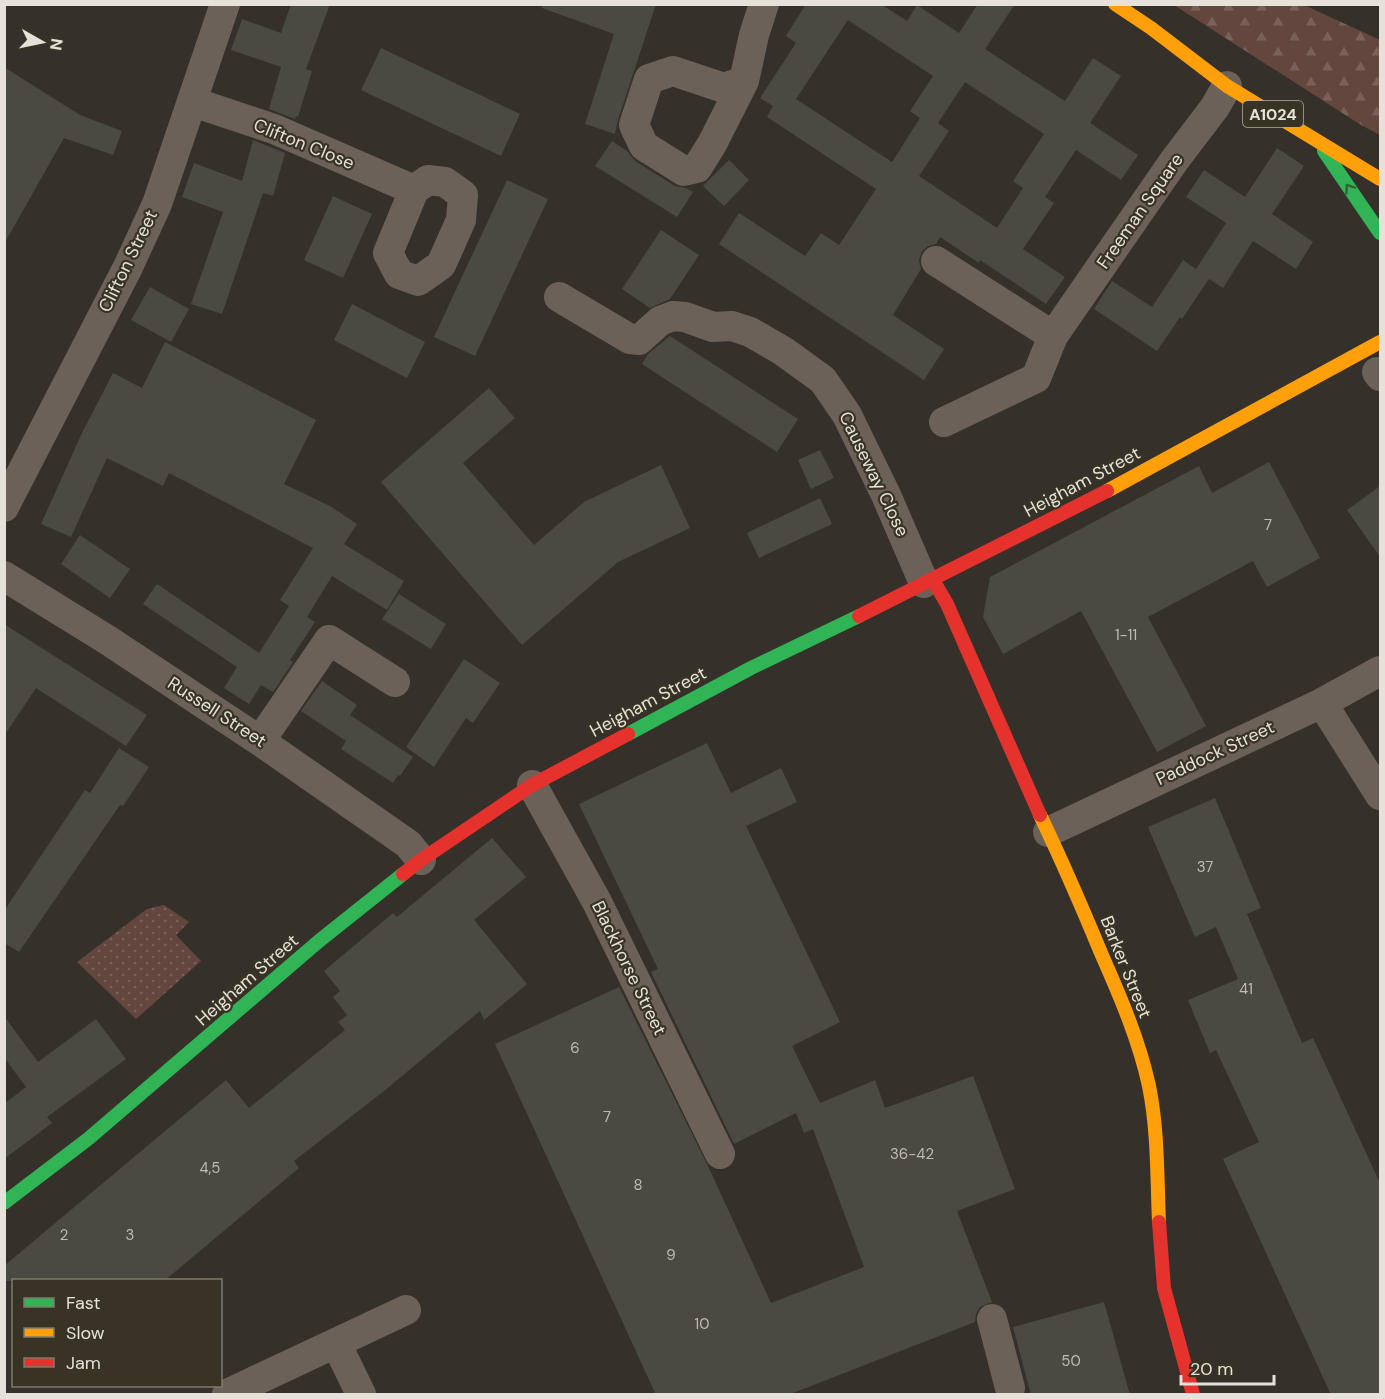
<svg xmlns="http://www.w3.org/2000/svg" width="1385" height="1399" viewBox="0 0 1385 1399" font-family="'DM Sans',sans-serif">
  <defs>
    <pattern id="forest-firs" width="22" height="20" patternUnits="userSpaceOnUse" patternTransform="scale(1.5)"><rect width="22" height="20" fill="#63473f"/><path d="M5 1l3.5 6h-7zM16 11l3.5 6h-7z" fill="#79615a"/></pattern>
    <pattern id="park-dots" width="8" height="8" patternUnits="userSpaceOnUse" patternTransform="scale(1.5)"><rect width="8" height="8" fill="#63473f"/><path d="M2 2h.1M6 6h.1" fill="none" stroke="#79615a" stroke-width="1.8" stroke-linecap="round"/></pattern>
  </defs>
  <rect width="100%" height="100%" fill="#35312a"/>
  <!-- forest -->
  <path fill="url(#forest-firs)" d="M1174,5H1304L1380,40V135L1361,125Z"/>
  <!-- park -->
  <path fill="url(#park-dots)" d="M164,905L189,922L176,935L201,961L136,1019L77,962L147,909Z"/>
  <!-- building -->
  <path fill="#4a4942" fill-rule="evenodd" d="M291,4H330L306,69L312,71L298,117L296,116L295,119L269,109L281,67L231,50L242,19L281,33Z
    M542,4H656L618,120L615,134L585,124L614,34L542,8Z
    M806,4H881L907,21L917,5L959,33L978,4H1015L985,49L1065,101L1093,58L1121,76L1090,123L1138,155L1121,180L1076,150L1045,197L1054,203L1023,249L1065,277L1046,304L980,260L979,263L940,237L936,244L928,246L922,251L919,260L921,269L893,315L944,349L924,380L719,244L739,213L805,256L821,233L839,245L876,189L767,117L773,106L760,98L796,43L786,36ZM848,20L933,76L910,111L920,118L892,162L796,99ZM965,82L1044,134L1013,181L1023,188L997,228L919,176L949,131L938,123Z
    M381,48L520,114L501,156L361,90Z
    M4,67L80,115L122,131L113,155L64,138L4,244Z
    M253,140L285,153L273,196L263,193L222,314L191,304L223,212L182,197L194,163L242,181Z
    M612,141L627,151L635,161L675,186L686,188L693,192L677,217L595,166Z
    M1277,148L1304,166L1272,214L1313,242L1296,269L1253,241L1223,288L1209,279L1182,319L1180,317L1157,351L1094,309L1112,281L1152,307L1183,260L1196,269L1226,223L1186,197L1204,170L1245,197Z
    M729,160L749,180L724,206L703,186Z
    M507,180L548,199L475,356L434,337Z
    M333,196L372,214L343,278L304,260Z
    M661,230L699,255L670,299L650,308L622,289Z
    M150,287L189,309L171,342L131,320Z
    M352,304L425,342L407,378L334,340Z
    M670,336L798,419L777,452L642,364L648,354Z
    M165,342L316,420L284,484L330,506L357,524L344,544L404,581L387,610L332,576L307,617L315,622L290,660L293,662L273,692L261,685L249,704L224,688L237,667L143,604L157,584L259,653L289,606L280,600L313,548L169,473L163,486L107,458L71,537L41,524L82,433L113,373L142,388Z
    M489,388L515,418L463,463L534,545L584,502L661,465L690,528L618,562L522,645L381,482Z
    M820,450L834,478L811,489L798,460Z
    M1269,462L1320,558L1267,587L1253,561L1148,617L1206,726L1157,752L1081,611L1003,654L983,617L990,577L1199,466L1212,493Z
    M1380,486V557L1347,510Z
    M820,498L832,524L759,558L747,533Z
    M80,535L130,569L110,598L61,564Z
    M399,594L446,624L431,649L382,619Z
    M4,624L147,715L126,746L36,688L4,736Z
    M464,659L500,683L473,723L466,718L434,767L406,747Z
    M322,681L357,705L350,715L413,757L400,776L398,775L393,783L341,749L346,741L301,711Z
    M707,743L731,793L781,768L797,802L746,826L840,1022L792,1046L820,1103L875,1080L885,1108L973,1076L1015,1189L957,1211L992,1302L980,1307L976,1314L975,1322L788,1395H656L495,1044L619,987L708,1166L771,1303L864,1267L813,1129L804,1133L796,1113L734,1144L651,972L658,969L579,804Z
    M119,748L149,767L123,806L120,805L19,952L4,943V911L85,790L90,793Z
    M1215,798L1261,908L1247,914L1302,1043L1313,1038L1380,1183V1395H1331L1223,1159L1259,1142L1216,1050L1210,1053L1188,1000L1238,979L1216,927L1195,937L1148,827Z
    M492,838L526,877L474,920L527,984L484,1020L480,1011L384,1091L294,1161L299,1168L164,1281H4V1266L226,1080L249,1108L345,1030L338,1022L347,1015L333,997L340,991L324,971L393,913L397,917Z
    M4,1016L38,1062L96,1019L126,1059L47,1117L52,1123L4,1159V1104L26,1087L4,1057Z
    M1104,1302L1130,1395H1031L1013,1327Z"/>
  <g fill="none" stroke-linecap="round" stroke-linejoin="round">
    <!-- street -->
    <path stroke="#6c6158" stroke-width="30" d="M744,81L724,88L673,71L649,79L634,125L644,146L684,171L697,168L712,144L744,81L754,35L764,4
      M193,102L274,129L414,190
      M428,180L445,182L463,195L461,220L441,265L418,281L399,274L388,253L414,190Z
      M936,261L1053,336L1036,378L944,422
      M559,297L630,339L639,340L660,321L673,316L685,317L713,327L732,326L750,332L783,351L823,380L847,415L886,495L924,583
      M1053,336L1174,161L1215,107L1227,86
      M1377,372L1380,376
      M4,507L128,267L157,204L225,4
      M4,576L106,639L260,741L408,844L421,860
      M1322,703L1380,795
      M260,741L329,640L395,682
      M532,785L597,902L720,1154
      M1048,832L1322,703L1380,671
      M992,1319L1010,1388
      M336,1343L361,1394
      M227,1394L406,1310"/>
    <!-- fast -->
    <path stroke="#30b455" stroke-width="14" d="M1324,151L1380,233
      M628,734L751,668L859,616
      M4,1203L88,1139L319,941L403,874"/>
    <!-- slow -->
    <path stroke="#ff9f0a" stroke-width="14" d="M1115,4L1151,28L1227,86L1380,179
      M1107,491L1380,342
      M1040,815C1062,861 1082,907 1101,953C1120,996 1139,1040 1149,1086C1158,1130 1157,1177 1159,1222"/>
    <!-- jam -->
    <path stroke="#e5322d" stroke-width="14" d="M933,580L947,604L1040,815
      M859,616L1107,491
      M403,874L421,860L532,785L628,734
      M1159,1222L1164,1288L1193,1394"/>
  </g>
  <!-- one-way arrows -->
  <defs><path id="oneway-chevron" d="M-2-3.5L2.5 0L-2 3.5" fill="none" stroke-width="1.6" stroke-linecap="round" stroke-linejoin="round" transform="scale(1.5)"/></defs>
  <use stroke="#366036" href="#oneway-chevron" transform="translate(1349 188) rotate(-124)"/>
  <g text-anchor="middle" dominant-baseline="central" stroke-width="4.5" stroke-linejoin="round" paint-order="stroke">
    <!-- number labels -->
    <g font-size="15" fill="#bfbbb3">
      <text x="1268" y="525">7</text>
      <text x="1126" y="635">1-11</text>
      <text x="1205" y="867">37</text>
      <text x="1246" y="989">41</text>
      <text x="575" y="1048">6</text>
      <text x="607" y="1117">7</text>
      <text x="912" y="1154">36-42</text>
      <text x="210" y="1168">4,5</text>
      <text x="638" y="1185">8</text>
      <text x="64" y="1235">2</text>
      <text x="130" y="1235">3</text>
      <text x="671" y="1255">9</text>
      <text x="702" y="1324">10</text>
      <text x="1071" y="1361">50</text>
    </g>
    <!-- shield labels -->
    <rect fill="#393325" stroke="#b2ada3" stroke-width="1.5" x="1243" y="101" width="60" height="26" rx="4.5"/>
    <g font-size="16" font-weight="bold" fill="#e6e1d9">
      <text x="1273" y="114">A1024</text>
    </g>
    <!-- street labels -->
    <g font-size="18" fill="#e6e1d9" stroke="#393325">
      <text transform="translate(304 144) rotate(22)">Clifton Close</text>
      <text transform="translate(1140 211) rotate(-55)">Freeman Square</text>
      <text transform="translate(128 261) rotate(-64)">Clifton Street</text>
      <text transform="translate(874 474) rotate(64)">Causeway Close</text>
      <text transform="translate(1082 482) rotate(-28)">Heigham Street</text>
      <text transform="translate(648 702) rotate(-28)">Heigham Street</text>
      <text transform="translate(217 712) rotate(33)">Russell Street</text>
      <text transform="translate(1215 753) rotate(-25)">Paddock Street</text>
      <text transform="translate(1126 967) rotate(68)">Barker Street</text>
      <text transform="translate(629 968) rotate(64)">Blackhorse Street</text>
      <text transform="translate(247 980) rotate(-41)">Heigham Street</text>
    </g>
  </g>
  <!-- border -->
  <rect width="1385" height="1399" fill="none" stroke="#e6e1d9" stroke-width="12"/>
  <!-- legend -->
  <rect x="12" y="1279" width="210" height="108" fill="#393325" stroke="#7e796d" stroke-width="1.5"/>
  <rect x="24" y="1298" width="30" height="9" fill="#30b455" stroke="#7e796d" stroke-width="1.5"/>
  <text x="66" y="1309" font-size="18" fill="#e6e1d9">Fast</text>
  <rect x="24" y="1328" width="30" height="9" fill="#ff9f0a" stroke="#7e796d" stroke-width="1.5"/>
  <text x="66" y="1339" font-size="18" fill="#e6e1d9">Slow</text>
  <rect x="24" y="1358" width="30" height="9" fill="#e5322d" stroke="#7e796d" stroke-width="1.5"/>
  <text x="66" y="1369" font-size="18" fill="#e6e1d9">Jam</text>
  <!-- north arrow -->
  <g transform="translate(42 42) rotate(99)" stroke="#393325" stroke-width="4.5" paint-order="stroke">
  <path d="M0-4.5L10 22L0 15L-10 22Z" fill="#e6e1d9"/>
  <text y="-9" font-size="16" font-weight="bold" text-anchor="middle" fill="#e6e1d9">N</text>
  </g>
  <!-- scale -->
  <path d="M1181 1375v9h93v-9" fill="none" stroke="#e6e1d9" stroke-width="3"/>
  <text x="1190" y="1375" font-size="18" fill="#e6e1d9" stroke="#393325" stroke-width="4.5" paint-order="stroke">20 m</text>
</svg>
